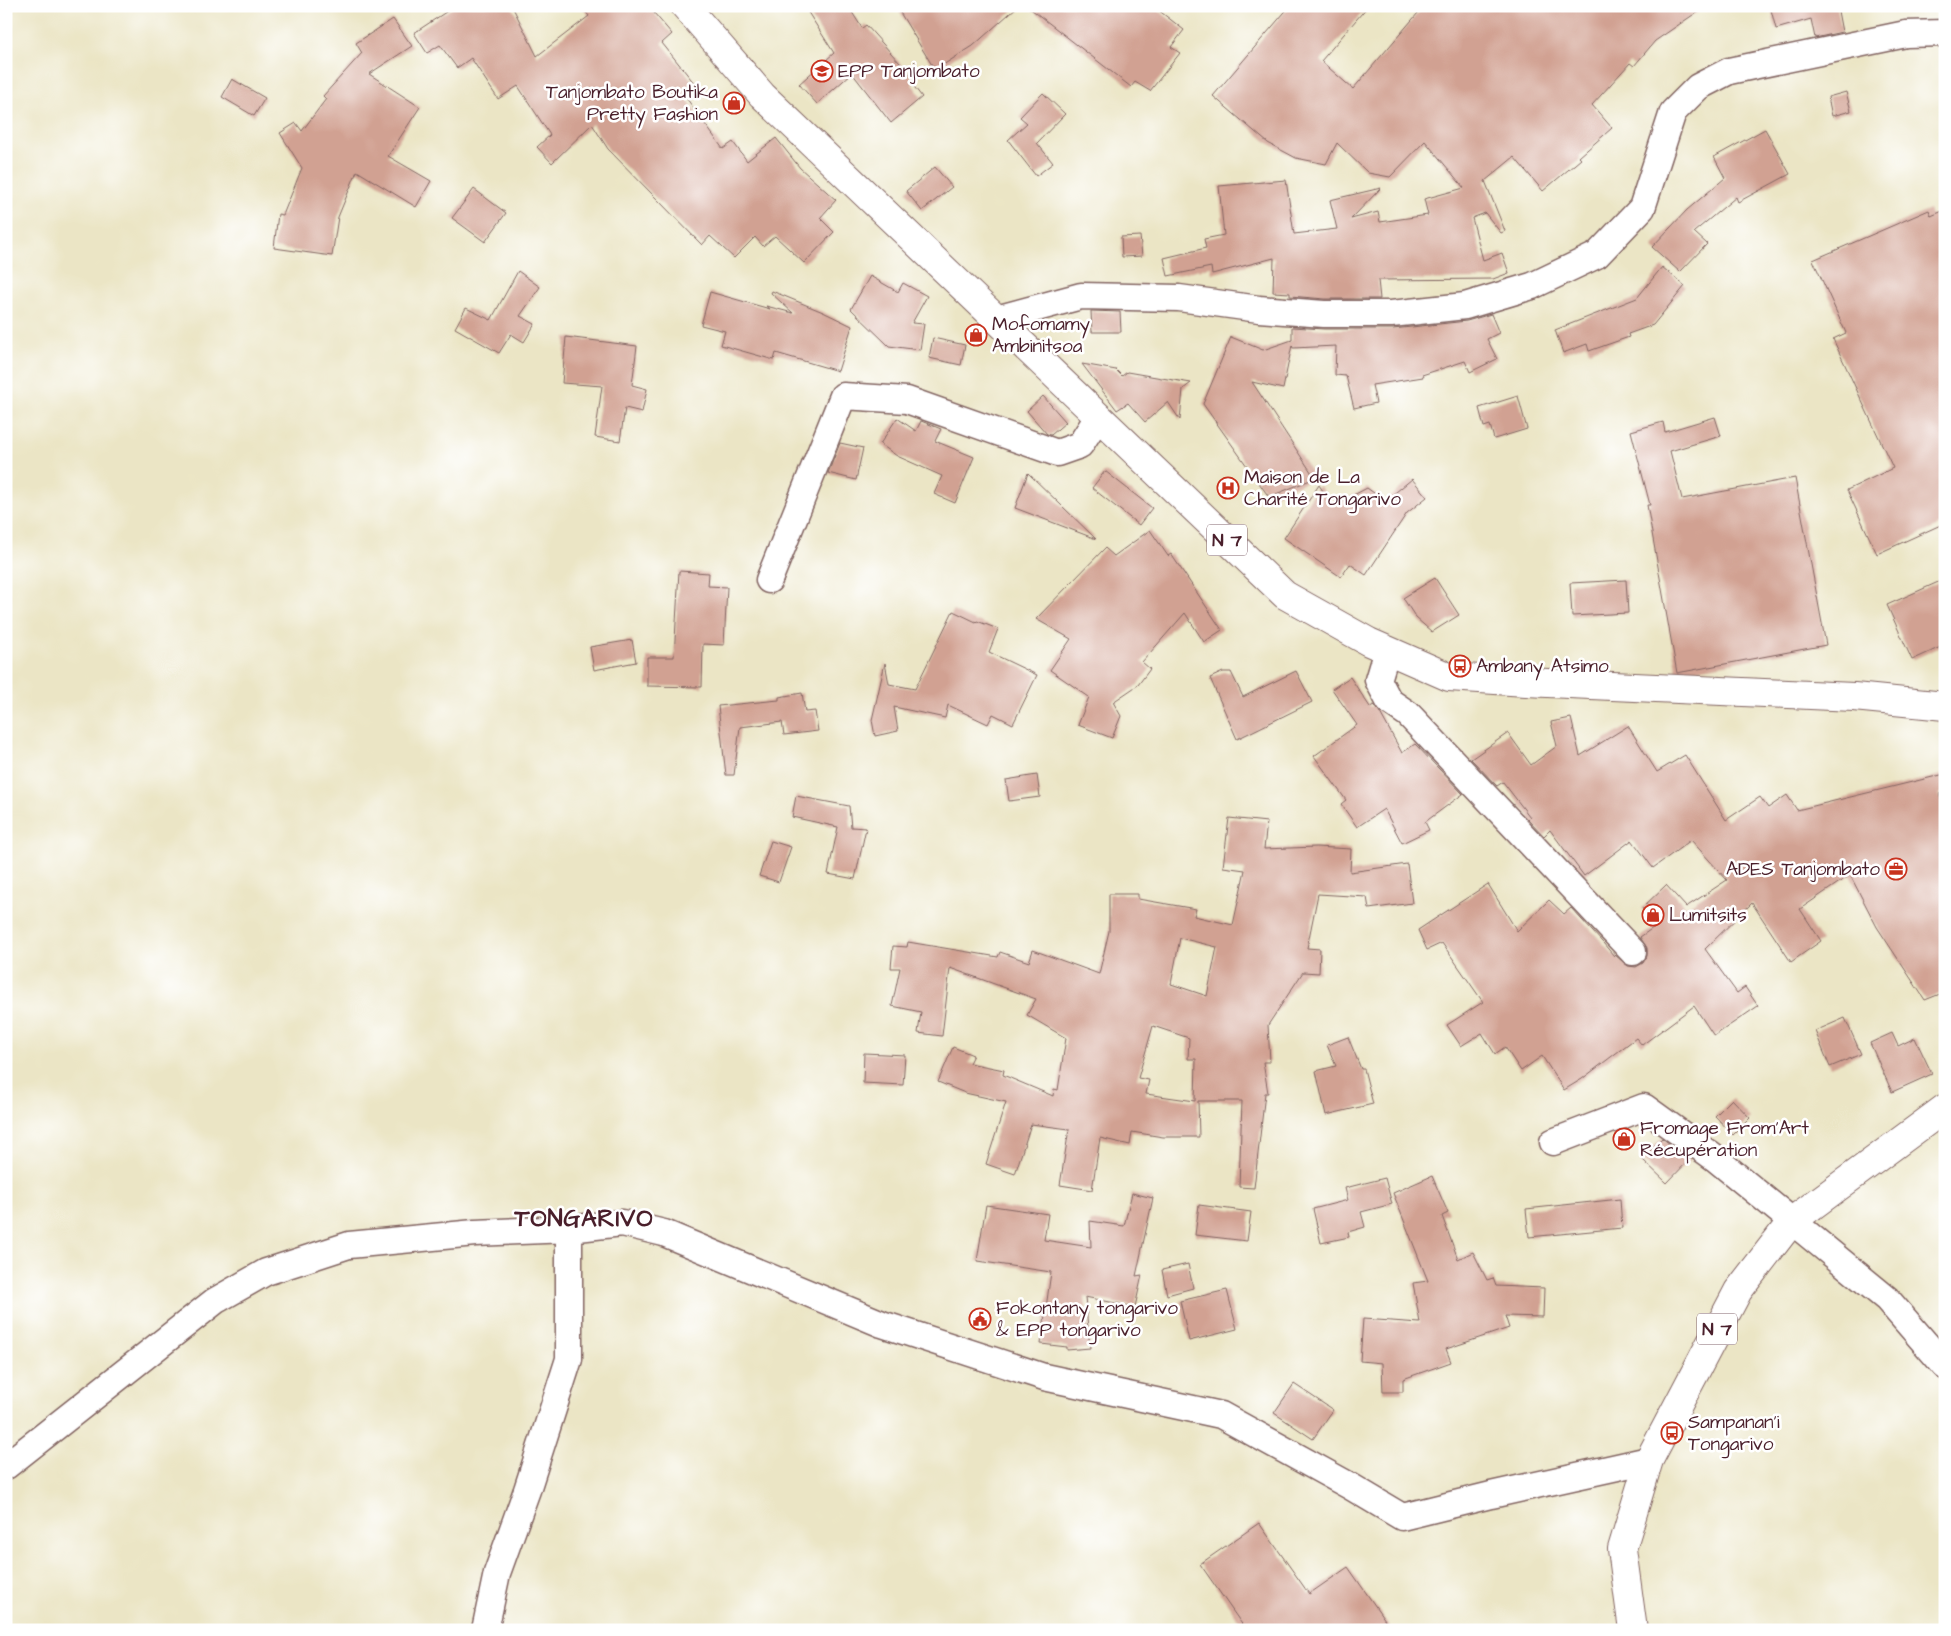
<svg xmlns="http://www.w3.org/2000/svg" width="1951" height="1636" viewBox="0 0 1951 1636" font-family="'Architects Daughter',sans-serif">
  <rect width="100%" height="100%" fill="#fff"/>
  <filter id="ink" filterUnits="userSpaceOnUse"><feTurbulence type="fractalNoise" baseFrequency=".02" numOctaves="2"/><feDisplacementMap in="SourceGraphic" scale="10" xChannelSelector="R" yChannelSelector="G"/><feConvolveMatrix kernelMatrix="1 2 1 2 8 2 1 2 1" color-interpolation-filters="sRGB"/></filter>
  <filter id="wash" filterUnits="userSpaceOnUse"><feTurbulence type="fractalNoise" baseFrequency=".0096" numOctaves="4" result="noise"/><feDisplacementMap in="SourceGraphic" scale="20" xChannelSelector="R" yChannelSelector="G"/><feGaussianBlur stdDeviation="1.12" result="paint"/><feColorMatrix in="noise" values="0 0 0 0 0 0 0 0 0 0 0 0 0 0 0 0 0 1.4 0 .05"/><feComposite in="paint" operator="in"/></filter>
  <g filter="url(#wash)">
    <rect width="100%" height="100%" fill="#ebe5c5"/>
    <g id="blocks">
      <!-- building -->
      <path fill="#d1a192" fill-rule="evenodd" d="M455,6H512L537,56L589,16L581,6H648L672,34L662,43L699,89L687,99L723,149L733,142L747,161L776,138L800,168L836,200L820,218L834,232L804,263L775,236L763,246L755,237L734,258L710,236L702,245L608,149L592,124L552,163L537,147L550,135L518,86L498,99L471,58L457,68L440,45L427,53L414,33Z
        M804,6H848L862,28L866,25L916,81L912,84L922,97L891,123L852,73L817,104L799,84L834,53Z
        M896,6H1018L973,46L935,70Z
        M1027,6H1153L1184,30L1171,47L1180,53L1150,91L1135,82L1131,87Z
        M1290,6H1368L1321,61L1353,89L1424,6H1706L1655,41L1634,66L1630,63L1592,105L1612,128L1579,157L1581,159L1543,191L1514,157L1485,181L1505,231L1501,233L1485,213L1472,218L1483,260L1502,253L1509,273L1493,279L1378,280L1380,299H1325L1290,296V293L1273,292L1274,258L1212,274L1211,267L1168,276L1164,258L1206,248L1204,239L1224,235L1219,186L1286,180L1294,234L1337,229L1330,200L1381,188L1351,219L1378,212L1380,222L1428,215L1424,199L1464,188L1425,141L1390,177L1368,173L1337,143L1326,164L1296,158L1268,143L1213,96Z
        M1770,6H1837L1842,32L1815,38L1811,19L1776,29Z
        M393,19L412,46L369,74L420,107L388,156L431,181L416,207L357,171L338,217L332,256L274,248L278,214L283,215L302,168L280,133L296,123L302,131L326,99L323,96L362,53L356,43Z
        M232,79L265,98L254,116L222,97Z
        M1846,92L1851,111L1832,116L1828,97Z
        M1043,93L1065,114L1037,143L1053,163L1036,176L1008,140L1027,123L1020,117Z
        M1765,129L1790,174L1738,202L1736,197L1694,232L1707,244L1680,272L1652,247L1687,210L1725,178L1714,157Z
        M935,167L952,187L922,211L906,191Z
        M474,189L506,213L485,242L452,218Z
        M1929,210L1931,216L1945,210V523L1877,554L1847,490L1893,468L1833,339L1846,333L1813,260Z
        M1140,236L1142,256L1122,257L1121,237Z
        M1662,267L1685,286L1653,325L1628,334L1629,337L1589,351L1587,344L1563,353L1555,330L1637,298Z
        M518,271L540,287L520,316L535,324L524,342L511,334L499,353L455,328L466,308L491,320Z
        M870,276L898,292L903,283L927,296L912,323L924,324L920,350L889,346L851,309Z
        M772,291L823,312L852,326L838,371L776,353L774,360L721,345L725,331L701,325L710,292L770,309L766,306L793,313L771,293Z
        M1091,311L1120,312L1121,332H1092Z
        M1491,314L1499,333L1487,339L1497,359L1470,372L1465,361L1422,375L1423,377L1372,385L1376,403L1354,408L1346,376L1335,375L1336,346L1293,348L1292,345L1283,389L1252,382L1315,478L1269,497L1203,404L1231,337L1263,350L1292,340V327L1324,329H1393L1467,321Z
        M566,337L637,346L632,385L647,389L642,412L625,408L620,441L595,437L602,386L562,383Z
        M933,338L965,345L961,365L929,358Z
        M1082,364L1116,370L1122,376L1127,372L1191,383L1183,389L1180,420L1168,402L1145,422L1128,403L1117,410Z
        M1043,396L1066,422L1051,435L1047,434L1027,411Z
        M1518,396L1527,429L1494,439L1490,425L1484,427L1479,408Z
        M1715,417L1721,436L1670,451L1682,499L1795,478L1826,645L1677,673L1647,505H1650L1631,431L1663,422L1665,432Z
        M897,418L916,431L921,421L941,429L935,441L974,457L955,503L934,494L942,476L897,456L880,444Z
        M840,443L863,448L856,480L828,473Z
        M1105,471L1152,508L1139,525L1092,488Z
        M1028,473L1096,539L1015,508Z
        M1412,479L1427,497L1407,513L1366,575L1350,564L1341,577L1284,538L1319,485L1333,506L1367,488L1385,501Z
        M1150,530L1168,556L1171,554L1222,630L1204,642L1185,613L1142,662L1150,669L1138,685L1113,702L1121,716L1112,738L1078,725L1089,697L1050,670L1071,639L1036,619L1105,548L1114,556Z
        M679,571L709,573L708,586L727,587L724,645L703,644L702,687L647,686V657H674Z
        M1435,578L1459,615L1432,632L1416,618L1403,598Z
        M1945,579V645L1912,660L1887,605Z
        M1626,580L1628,613L1572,616L1570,583Z
        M953,611L976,622L977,621L998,629L989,652L1037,675L1013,724L993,714L988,724L948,705L945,718L894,707L898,731L875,736L872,720L885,663L889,684L915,689Z
        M632,640L636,662L594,670L590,647Z
        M1296,671L1312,702L1237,739L1210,678L1223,672H1231L1243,697Z
        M1350,677L1370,707L1374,705L1379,711L1402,753L1415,744L1463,794L1425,822L1429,830L1402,843L1384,809L1357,827L1341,804L1346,800L1314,756L1357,725L1332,689Z
        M802,693L805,712L815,711L818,731L784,735L782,722L740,727L734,775H726L718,706L779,700V697Z
        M1571,718L1580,756L1628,726L1657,772L1685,755L1726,820L1760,797L1768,808L1787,795L1797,810L1945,774V792L1939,794L1945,811V992L1925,1000L1877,927L1850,875L1800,909L1821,941L1791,962L1752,903L1705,949L1737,993L1745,987L1758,1006L1714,1036L1694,1006L1642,1045L1636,1038L1582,1079L1564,1090L1542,1056L1521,1071L1505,1047L1495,1054L1482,1033L1461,1046L1447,1025L1483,1002L1442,943L1427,950L1418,930L1488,884L1517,931L1549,900L1564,914L1571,908L1603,943L1614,956L1615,955L1628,966L1636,967L1643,963L1647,956V948L1640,937L1657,925L1642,908L1666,885L1686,907L1727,880L1691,840L1653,868L1632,840L1584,876L1550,830L1544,836L1528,819L1530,817L1503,782L1497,786L1471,759L1508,733L1531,765L1557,746L1551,722Z
        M1037,775L1040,797L1009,801L1006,780Z
        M796,796L849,806L851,827L866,828L855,879L828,874L838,827L792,817Z
        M1229,818L1267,822L1264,849L1316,847L1351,849L1350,872L1407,864L1412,903L1369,909L1367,897L1318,894L1307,948L1320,949L1319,973L1303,972L1268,1025L1270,1062H1263L1268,1093H1265L1254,1188L1239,1187L1242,1101H1198L1199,1137H1163L1132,1132L1130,1145L1100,1138L1092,1190L1060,1185L1069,1129L1031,1124L1015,1174L986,1164L1006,1102L965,1093L938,1082L953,1047L973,1055L969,1063L1004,1070L1003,1075L1053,1096L1054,1089L1058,1090L1066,1038L1027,1015L1036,999L950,968L942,1036L918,1033L921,1012L892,1006L900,968H891L893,946L907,947L908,942L998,957L1000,952L1029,962L1033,950L1099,974L1109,931V894H1138V899L1196,909L1194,916L1233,925L1245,870L1223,867ZM1180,938L1217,947L1207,996L1171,984ZM1153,1026L1189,1038L1188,1059H1196L1195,1101L1146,1094L1149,1080L1138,1078Z
        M771,841L791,847L779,882L759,876Z
        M1845,1018L1861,1054L1830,1067L1815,1031Z
        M1892,1033L1898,1046L1915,1038L1932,1074L1892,1092L1870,1043Z
        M1348,1037L1361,1069H1364L1373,1104L1326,1115L1316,1071L1336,1066L1327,1045Z
        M864,1053L905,1055L903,1085L863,1083Z
        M1732,1099L1750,1118L1733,1135L1715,1116Z
        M1662,1138L1690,1159L1667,1183L1642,1159Z
        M1432,1176L1448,1213L1442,1216L1458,1259L1473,1252L1487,1280L1493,1278L1496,1286L1544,1288L1543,1317L1505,1316L1509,1328L1446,1349L1451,1362L1403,1379V1392H1383L1382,1363L1360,1361L1363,1319L1420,1323L1413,1283L1428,1281L1393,1193Z
        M1385,1178L1392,1204L1361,1212L1365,1227L1348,1232L1349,1237L1321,1243L1313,1209L1348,1200L1345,1188Z
        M1132,1193L1153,1198L1136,1276L1142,1275L1135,1307L1085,1297L1090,1348L1067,1350V1347L1041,1344L1051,1272L977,1261L986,1205L1048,1214L1044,1240L1091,1247L1090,1221L1124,1226Z
        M1620,1199L1622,1228L1529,1237L1526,1209Z
        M1199,1205L1251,1212L1247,1241L1195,1235Z
        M1188,1264L1193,1288L1167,1295L1162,1270Z
        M1227,1290L1237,1329L1189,1341L1180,1301Z
        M1294,1384L1333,1410L1313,1439L1274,1413Z
        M1259,1523L1309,1594L1348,1567L1392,1630H1246L1200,1564Z"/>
    </g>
  </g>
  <g filter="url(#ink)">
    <use href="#blocks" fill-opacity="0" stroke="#826461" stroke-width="1"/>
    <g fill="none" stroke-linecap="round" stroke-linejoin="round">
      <!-- minor casing -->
      <g stroke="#826461" stroke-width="29">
        <path id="minor" d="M996,319L1081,296L1179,298L1259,309L1324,314H1391L1465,306L1532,286L1597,255L1642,208L1673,112L1698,87L1729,71L1906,34L1945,33
          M769,580L843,396L907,400L1057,453L1080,445L1098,417
          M1387,650L1378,680L1389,701L1408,714L1633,952
          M1553,1142L1644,1107L1716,1159L1887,1299L1945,1366
          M6,1466L215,1301L266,1272L349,1245L475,1233L569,1229L622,1223L664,1233L882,1324L1044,1377L1221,1415L1350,1486L1402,1517L1491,1495L1649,1460
          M485,1630L497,1573L527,1490L569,1359V1229"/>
      </g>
      <!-- primary casing -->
      <g stroke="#826461" stroke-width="30">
        <path id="primary" d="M685,6L762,95L1285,595L1369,642L1449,677L1526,682L1854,697L1945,706
          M1633,1630L1622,1549L1649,1460L1738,1291L1792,1221L1945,1108"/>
      </g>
      <!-- minor -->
      <use href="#minor" stroke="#fff" stroke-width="26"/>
      <!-- primary -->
      <use href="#primary" stroke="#fff" stroke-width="28"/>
    </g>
  </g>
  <!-- icons -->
  <defs>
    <g id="school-ring" transform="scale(1.125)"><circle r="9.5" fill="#fff" stroke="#c8321e" stroke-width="1.5"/><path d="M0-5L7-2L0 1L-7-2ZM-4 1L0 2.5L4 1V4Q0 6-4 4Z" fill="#c8321e"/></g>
    <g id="shop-ring" transform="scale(1.125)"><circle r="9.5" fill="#fff" stroke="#c8321e" stroke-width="1.5"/><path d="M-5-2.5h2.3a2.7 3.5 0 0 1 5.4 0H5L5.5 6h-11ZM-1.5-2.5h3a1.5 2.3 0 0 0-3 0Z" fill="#c8321e"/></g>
    <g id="hospital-ring" transform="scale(1.125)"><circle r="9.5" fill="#fff" stroke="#c8321e" stroke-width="1.5"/><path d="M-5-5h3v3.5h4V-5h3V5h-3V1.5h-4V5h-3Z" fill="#c8321e"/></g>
    <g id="bus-ring" transform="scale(1.125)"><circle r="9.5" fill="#fff" stroke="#c8321e" stroke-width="1.5"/><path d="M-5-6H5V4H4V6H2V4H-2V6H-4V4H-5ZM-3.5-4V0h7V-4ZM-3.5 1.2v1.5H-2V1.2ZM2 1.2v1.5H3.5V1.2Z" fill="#c8321e"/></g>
    <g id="office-ring" transform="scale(1.125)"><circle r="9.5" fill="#fff" stroke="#c8321e" stroke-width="1.5"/><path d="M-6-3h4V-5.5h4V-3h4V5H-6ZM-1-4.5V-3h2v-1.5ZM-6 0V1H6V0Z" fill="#c8321e"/></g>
    <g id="civic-ring" transform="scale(1.125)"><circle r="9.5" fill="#fff" stroke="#c8321e" stroke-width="1.5"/><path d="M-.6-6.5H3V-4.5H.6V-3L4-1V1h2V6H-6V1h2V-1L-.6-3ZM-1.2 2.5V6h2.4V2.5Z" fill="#c8321e"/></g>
  </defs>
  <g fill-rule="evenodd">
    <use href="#school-ring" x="822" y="71"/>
    <use href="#shop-ring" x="734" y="103"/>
    <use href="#shop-ring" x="976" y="335"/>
    <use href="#hospital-ring" x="1228" y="488"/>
    <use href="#bus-ring" x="1460" y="666"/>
    <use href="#office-ring" x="1896" y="869"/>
    <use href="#shop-ring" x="1653" y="915"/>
    <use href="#shop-ring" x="1624" y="1139"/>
    <use href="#civic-ring" x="980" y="1319"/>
    <use href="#bus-ring" x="1672" y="1433"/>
  </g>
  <g text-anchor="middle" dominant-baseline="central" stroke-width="5" stroke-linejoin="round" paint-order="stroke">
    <!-- shield labels -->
    <g fill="#fff" stroke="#80626b" stroke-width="1">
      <rect x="1207" y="524.5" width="40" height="31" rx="4"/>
      <rect x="1697" y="1313.5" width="40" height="31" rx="4"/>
    </g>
    <g font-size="18" font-weight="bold" fill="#4a1f2b">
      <text x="1227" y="540">N 7</text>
      <text x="1717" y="1329">N 7</text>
    </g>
    <!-- poi labels -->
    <g font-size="19" fill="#4a1f2b" stroke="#fff" text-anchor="start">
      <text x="838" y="71">EPP Tanjombato</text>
      <text x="718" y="92" text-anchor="end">Tanjombato Boutika<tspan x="718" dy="22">Pretty Fashion</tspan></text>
      <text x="992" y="324">Mofomamy<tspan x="992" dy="22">Ambinitsoa</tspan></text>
      <text x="1244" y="477">Maison de La<tspan x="1244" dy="22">Charité Tongarivo</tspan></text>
      <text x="1476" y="666">Ambany Atsimo</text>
      <text x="1880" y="869" text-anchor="end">ADES Tanjombato</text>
      <text x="1669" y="915">Lumitsits</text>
      <text x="1640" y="1128">Fromage From'Art<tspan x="1640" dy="22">Récupération</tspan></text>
      <text x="996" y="1308">Fokontany tongarivo<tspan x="996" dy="22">&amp; EPP tongarivo</tspan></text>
      <text x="1688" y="1422">Sampanan'i<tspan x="1688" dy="22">Tongarivo</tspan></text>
    </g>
    <!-- district labels -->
    <g font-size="24" font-weight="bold" letter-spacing="1" fill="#4a1f2b" stroke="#fff">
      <text x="584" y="1219">TONGARIVO</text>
    </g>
  </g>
  <!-- margin -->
  <rect width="1951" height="1636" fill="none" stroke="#fff" stroke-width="25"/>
</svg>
